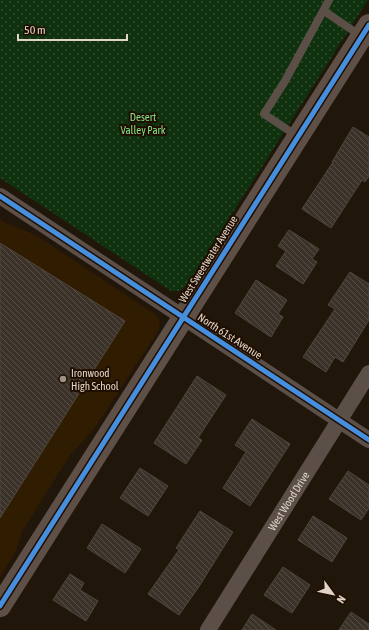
<svg xmlns="http://www.w3.org/2000/svg" width="369" height="630" viewBox="0 0 369 630" font-family="'Asap Condensed',sans-serif">
  <defs>
    <pattern id="park-dots" width="8" height="8" patternUnits="userSpaceOnUse"><rect width="8" height="8" fill="#0f310e"/><path d="M2 2h.1M6 6h.1" fill="none" stroke="#324e30" stroke-width="1.8" stroke-linecap="round"/></pattern>
    <pattern id="building-back-hatch" width="6" height="6" patternUnits="userSpaceOnUse"><rect width="6" height="6" fill="#3b3229"/><path d="M-1 5l2 2M0 0l6 6M5-1l2 2" fill="none" stroke="#574f47"/></pattern>
  </defs>
  <rect width="100%" height="100%" fill="#20160a"/>
  <!-- built -->
  <path fill="#301c01" d="M0,219L6,223L36,235L156,315L160,322L159,330L94,429L70,455L23,530L15,553L0,577Z"/>
  <!-- park -->
  <path fill="url(#park-dots)" d="M0,0H368L186,286L179,291H171L0,178Z"/>
  <!-- building -->
  <path fill="url(#building-back-hatch)" stroke="#4f463c" d="M353,127L369,137V176L365,182L362,180L331,228L302,209L333,162H332Z
    M289,230L319,249L312,259L317,262L303,284L276,266L286,251L278,246Z
    M0,243L125,321L0,518Z
    M350,272L369,284V320L343,362L335,357L326,372L303,357L335,309L328,305Z
    M256,280L287,300L278,314L283,317L271,337L235,313Z
    M197,376L226,395L198,438L202,440L186,464L154,443Z
    M252,419L290,444L250,506L223,488L246,452L235,445Z
    M140,468L168,486L148,516L120,498Z
    M348,471L369,485V508L361,520L329,499Z
    M200,511L233,532L200,585L179,615L148,594L179,550L176,548Z
    M313,516L347,538L332,562L298,540Z
    M102,524L141,549L125,573L87,548Z
    M283,567L310,585L292,613L264,595Z
    M70,574L84,583L80,590L98,601L86,621L53,600Z
    M351,612L369,624V630H339Z
    M252,614L276,630H242Z"/>
  <g fill="none" stroke-linecap="round" stroke-linejoin="round">
    <!-- lane -->
    <path stroke="#5b4f48" stroke-width="8" d="M324,11L361,36
      M297,136L264,114L285,81L329,0"/>
    <!-- street -->
    <g stroke="#5b4f48" stroke-width="16">
      <path d="M0,196L369,440"/>
      <path id="s1" d="M208,630L369,373"/>
    </g>
    <!-- secondary -->
    <path stroke="#5e5047" stroke-width="22" d="M0,606L369,25"/>
    <!-- cycleway casing -->
    <g stroke="#1f0e00" stroke-width="8">
      <path id="cycleway" d="M0,196L369,440
        M0,606L369,25"/>
    </g>
    <!-- cycleway -->
    <use href="#cycleway" stroke="#468fdf" stroke-width="5"/>
  </g>
  <!-- markers -->
  <circle fill="#9d9285" stroke="#1f0e00" stroke-width="1.5" cx="63" cy="379" r="4"/>
  <g text-anchor="middle" dominant-baseline="central" stroke-width="4" stroke-linejoin="round" paint-order="stroke">
    <!-- park labels -->
    <g font-size="11" fill="#86e287" stroke="#1f0e00">
      <text x="143" y="117">Desert<tspan x="143" dy="13">Valley Park</tspan></text>
    </g>
    <!-- street labels -->
    <g font-size="11" fill="#e0d4c7" stroke="#1f0e00">
      <text transform="translate(208 259) rotate(-58)">West Sweetwater Avenue</text>
      <text transform="translate(230 336) rotate(33)">North 61st Avenue</text>
      <text stroke="none"><textPath href="#s1" startOffset="152">West Wood Drive</textPath></text>
    </g>
    <!-- poi labels -->
    <g font-size="11" fill="#e0d4c7" stroke="#1f0e00" text-anchor="start">
      <text x="71" y="373">Ironwood<tspan x="71" dy="13">High School</tspan></text>
    </g>
  </g>
  <!-- north arrow -->
  <g transform="translate(333 594) rotate(123)" stroke="#1f0e00" stroke-width="3" paint-order="stroke">
  <path d="M0-3L7 15L0 10L-7 15Z" fill="#e0d4c7"/>
  <text y="-6" font-size="11" font-weight="bold" text-anchor="middle" fill="#e0d4c7">N</text>
  </g>
  <!-- scale -->
  <path d="M18 34v6h109v-6" fill="none" stroke="#e0d4c7" stroke-width="2"/>
  <text x="24" y="34" font-size="12" fill="#e0d4c7" stroke="#1f0e00" stroke-width="3" paint-order="stroke">50 m</text>
</svg>
